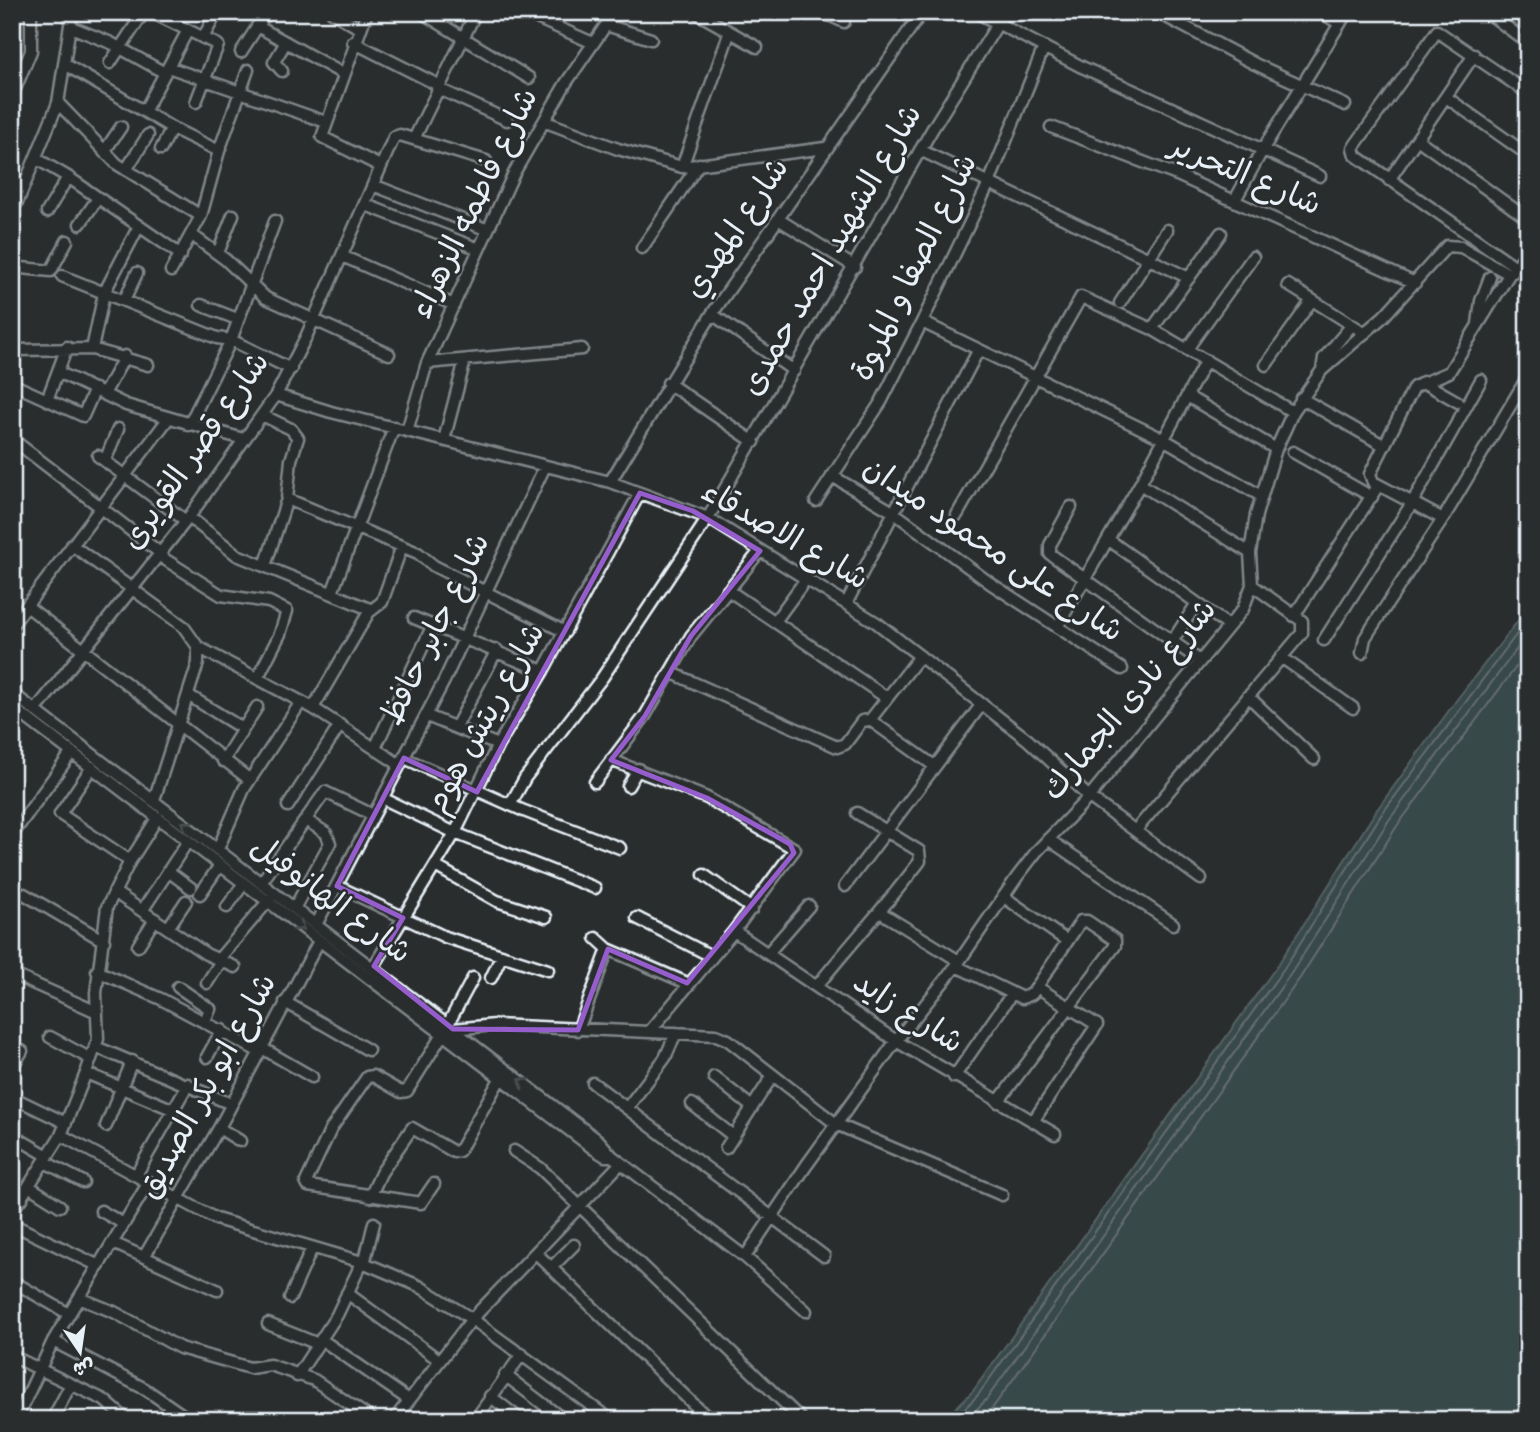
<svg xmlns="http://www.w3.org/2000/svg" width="1540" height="1432" viewBox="0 0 1540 1432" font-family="'Indie Flower','Playpen Sans Arabic',sans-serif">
<rect width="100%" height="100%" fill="#2a2d2e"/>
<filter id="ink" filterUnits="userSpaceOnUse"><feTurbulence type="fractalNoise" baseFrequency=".0143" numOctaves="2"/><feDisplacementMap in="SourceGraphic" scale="14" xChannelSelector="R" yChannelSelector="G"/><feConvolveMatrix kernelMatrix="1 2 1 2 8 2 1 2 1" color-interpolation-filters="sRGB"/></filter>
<g filter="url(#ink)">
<!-- water -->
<path fill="#4c6a6e" stroke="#8aa0a5" stroke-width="2" d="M1528,608V1420H943L973,1391L1279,963L1376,811L1458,698Z"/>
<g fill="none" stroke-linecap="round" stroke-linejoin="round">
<!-- shore -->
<path stroke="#aabbc1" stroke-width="2" d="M953,1420L978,1395L1285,967L1381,815L1528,619
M966,1420L986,1400L1292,972L1389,820L1528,634
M981,1420L994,1406L1300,978L1397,826L1528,651"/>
<!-- minor casing -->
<g stroke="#e8f1f8" stroke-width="15">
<path id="minor" d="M151,12L218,45L196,102
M332,12L359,28
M367,12L322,137L380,166
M421,12L529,78
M523,12L593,43
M695,12L757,47
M822,12L844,22
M976,12L1082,67L1320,176
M1157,12L1255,64L1345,105
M1321,12L1340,24
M1487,12L1528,43
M606,25L651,39
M257,26L343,74
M71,27L111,43L165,73
M203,38L217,12
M353,42L438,85
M241,52L267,12
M110,63L144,12
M66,65L172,128L219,151
M168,67L326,122
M282,71L274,62L286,42
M437,88L507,120
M12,96L31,51V12
M1446,97L1528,155
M58,103L117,164L201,216
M145,110L188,30
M546,122L618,149L682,167L825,148
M1051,127L1177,175L1415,283
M414,139L476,12
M1417,139L1528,219
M161,149L172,128
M920,150L1189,278
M104,152L121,127
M37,159L68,177L181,255
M682,167L729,34
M126,170L148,135
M1389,180L1474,55
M373,185L488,230
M1235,200L1263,149L1347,12
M366,205L479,249
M12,206L17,203L58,103L72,12
M47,212L68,177
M778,219L855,267
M80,224L98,198
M192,235L226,260L266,298L389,354
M642,248L699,164
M218,253L233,215
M342,256L454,305
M12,267L51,271L67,241
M1516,267L1355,155L1353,148L1437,31L1528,93
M171,271L201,216L219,151L248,70
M62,276L217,338L231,340L291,369
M1288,285L1365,333
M124,301L137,273
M1120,303L1167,230
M201,305L237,319
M712,314L794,371
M922,322L1165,440L1261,496
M1478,324L1481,301L1490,277
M1152,329L1221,233
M92,349L104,293L139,226
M1187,349L1253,257
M12,350L92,349L148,365
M427,363L582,349
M1266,365L1312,300
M1322,370L1324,358L1352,325
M58,372L126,405L243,439
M1423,382L1458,402
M668,383L754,442
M12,384L83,416L95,389
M104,394L125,356
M276,395L331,412L610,482L708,518L877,623L1028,740L1089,797L1201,879
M1187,396L1276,449
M1301,398L1383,445
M47,400L67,347
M262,415L291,429L298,438L291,460L287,499L265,566
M189,425L231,340L275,221
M407,431L427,363L514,173L566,83L615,12
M12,439L160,553
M444,440L465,360
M1293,452L1372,497
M98,456L186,521
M105,461L118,429
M832,476L893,512L990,583L1122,669
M610,482L712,314L922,12
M1140,484L1250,553
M287,499L418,553L434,566L565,632
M816,501L881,402L922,322L989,183L1044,47
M1071,507L1050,545V554L1200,661
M957,515L1081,297L1152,329L1293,412
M189,517L237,555L372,610
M1443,519L1373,482L1370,474L1414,387L1449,372L1510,273
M1109,540L1229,626
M72,545L183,626L198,647V663L154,800
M158,555L221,595L269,602L287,611L280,634L258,677
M728,590L887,698
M332,593L394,427
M847,602L978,351
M27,606L250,780
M1294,616L1378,486
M414,618L543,671
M776,620L806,579
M12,625L168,419
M1057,627L1140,484L1206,360
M1173,640L1197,603
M1324,640L1412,503L1481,380
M198,647L313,708L400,765
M1362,653L1365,638L1443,519L1528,376
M1281,657L1353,708
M670,672L837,747L845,744L862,721L870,720L933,765
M12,693L599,1141L612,1156L745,1257L806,1311
M188,695L243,729
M1248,696L1314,759
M12,707L594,1149L605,1156H612
M313,708L369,612L382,602L402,546
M35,711L189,517L276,395L306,337L394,137L400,135L486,161
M427,716L498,745
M870,720L920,656
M456,727L497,650
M375,748L433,625
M404,758L524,811L620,848
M611,760L707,798L795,849L734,931L650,1031
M223,761L257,707
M92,767L60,814L130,861
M595,782L645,716L691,636L760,551
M628,786L638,769
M382,798L455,833L595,888
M510,805L525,778L602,678L708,518L933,128L1005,12
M288,806L340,725
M1136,830L1302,633V621L1252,585
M12,835L72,752
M1048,839L1173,924
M218,849L244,789L301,702
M435,866L497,901L546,917
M168,871L191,888
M704,875L752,909
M261,883L325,792L373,815
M337,886L445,937L548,970
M845,886L982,704
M114,892L206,954L235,967
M24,894L104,941
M200,894L220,865
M1004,897L1067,941
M227,907L244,883
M295,907L330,843L326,833L306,820
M142,911L188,841
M880,912L959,961
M637,918L711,956
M317,923L444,681L545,466
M168,928L186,901
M734,931L896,1041L1055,1134
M596,938L608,949L687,983
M138,946L155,919
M768,953L809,906
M12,958V972
M218,960L270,899
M374,966L455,833L498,745L543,671L640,493
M956,966L1022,998L1032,994L1081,921H1087L1115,940V946L998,1102
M97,971L161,999L258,1051
M12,974L97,1012
M491,978L502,955
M207,983L221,961
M817,986C851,943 888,904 920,861L919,851L857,813
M178,987L210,1009L205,1021
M285,1002L368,1050
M448,1024L473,978
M453,1029L495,1025L716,1035L728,1040L836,1124L1002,1195
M578,1030L608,949
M50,1037L91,1059
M96,1047L231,1104
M260,1047L312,1077
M207,1057L222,1030
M12,1067L22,1051
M86,1073L174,1110
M714,1077L752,1107
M954,1077L1011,995
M593,1083L824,1256
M12,1097L66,1123
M692,1104L733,1136
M627,1108L665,1058L676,1033
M1036,1117L1097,1025L1037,987
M106,1126L132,1061
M219,1128L240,1141
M12,1135L48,1156
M61,1135L216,1219L362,1262L419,1286L472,1319L611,1420
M726,1148L773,1075
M514,1151L540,1168L802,1420
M45,1162L83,1182
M136,1175L188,1084
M434,1184L421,1203L308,1186L306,1182L331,1129L367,1077L373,1076L401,1092L407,1091L442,1035
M30,1187L60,1206
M12,1194L22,1199
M370,1197L381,1173L412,1128L454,1152L459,1151L500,1079
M101,1211L124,1224
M12,1212L61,1135L86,1073L98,1039L96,993L107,907L130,861L158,817
M12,1224L99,1266
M113,1243L217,1290
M537,1254L710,1420
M144,1257L219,1128L319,941
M745,1257L806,1166L896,1041L956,966L1017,877L1037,851L1089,797L1243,609L1252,585L1250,553L1256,515L1276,449L1293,412L1322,370L1384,316L1447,246L1461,247L1507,273L1513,272L1528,250
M364,1264L374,1223
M551,1268L574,1245
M12,1281L69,1314
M347,1293L439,1360
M79,1298L114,1312L180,1348L250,1368L270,1365L314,1380L373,1420
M290,1298L312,1248
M268,1324L318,1344
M322,1340L409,1400
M53,1341L145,1389L190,1420
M12,1356L104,1400L127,1420
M505,1375L564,1420
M297,1376L337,1315L362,1262
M490,1396L521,1420
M16,1420L53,1341L149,1182
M52,1420L71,1384
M394,1420L472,1319L621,1163
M475,1420L522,1354"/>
</g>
<!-- minor -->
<use href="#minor" stroke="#2a2d2e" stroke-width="10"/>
</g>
<!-- one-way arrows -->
<defs><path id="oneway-chevron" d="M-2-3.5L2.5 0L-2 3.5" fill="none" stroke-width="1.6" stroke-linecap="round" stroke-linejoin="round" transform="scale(1.75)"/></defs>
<g stroke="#6c7275">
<use href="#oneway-chevron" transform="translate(186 825) rotate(-143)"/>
<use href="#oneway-chevron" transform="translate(300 927) rotate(38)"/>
<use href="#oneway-chevron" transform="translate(523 1082) rotate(-142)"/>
</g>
</g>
<!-- marked area -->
<path d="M0 0H1540V1432H0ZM640,493L693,511L760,551L691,636L645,716L611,760L707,798L790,844L794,853L687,983L608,949L578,1030L453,1029L374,966L403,918L337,886L404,758L477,792Z" fill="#2a2d2e" fill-opacity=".55" fill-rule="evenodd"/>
<path fill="none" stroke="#965dcd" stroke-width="5" stroke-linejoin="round" d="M640,493L693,511L760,551L691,636L645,716L611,760L707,798L790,844L794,853L687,983L608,949L578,1030L453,1029L374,966L403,918L337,886L404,758L477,792Z"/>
<g text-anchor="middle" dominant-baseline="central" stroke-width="5" stroke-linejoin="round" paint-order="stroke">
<!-- street labels -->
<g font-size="32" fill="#e8f1f8" stroke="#2a2d2e">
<text transform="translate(1245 177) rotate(23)">شارع التحرير</text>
<text transform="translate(476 204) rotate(-64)">شارع فاطمه الزهراء</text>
<text transform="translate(738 229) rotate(-56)">شارع المهدي</text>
<text transform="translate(833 251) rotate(-60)">شارع الشهيد احمد حمدى</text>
<text transform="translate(916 268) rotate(-64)">شارع الصفا و المروة</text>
<text transform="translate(197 452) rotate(-55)">شارع قصر القويرى</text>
<text transform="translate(784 537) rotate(30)">شارع الاصدقاء</text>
<text transform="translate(992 551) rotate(34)">شارع على محمود ميدان</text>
<text transform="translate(437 630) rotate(-64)">شارع جابر حافظ</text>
<text transform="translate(1131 701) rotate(-50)">شارع نادى الجمارك</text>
<text transform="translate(487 719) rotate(-61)">شارع ريتش هوم</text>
<text transform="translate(330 901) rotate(37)">شارع الهانوفيل</text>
<text transform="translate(907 1014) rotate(33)">شارع زايد</text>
<text transform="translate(209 1087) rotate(-61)">شارع ابو بكر الصديق</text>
</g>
</g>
<!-- margin -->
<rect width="1540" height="1432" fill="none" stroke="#2a2d2e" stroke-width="42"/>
<rect x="21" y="21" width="1498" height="1390" fill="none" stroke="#e8f1f8" stroke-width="2.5" filter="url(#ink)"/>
<!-- north arrow -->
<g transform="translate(80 1352) rotate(167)" stroke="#2a2d2e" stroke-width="5" paint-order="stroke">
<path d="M0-5L12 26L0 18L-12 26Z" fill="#e8f1f8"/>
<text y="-10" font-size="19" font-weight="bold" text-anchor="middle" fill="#e8f1f8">ش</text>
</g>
</svg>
